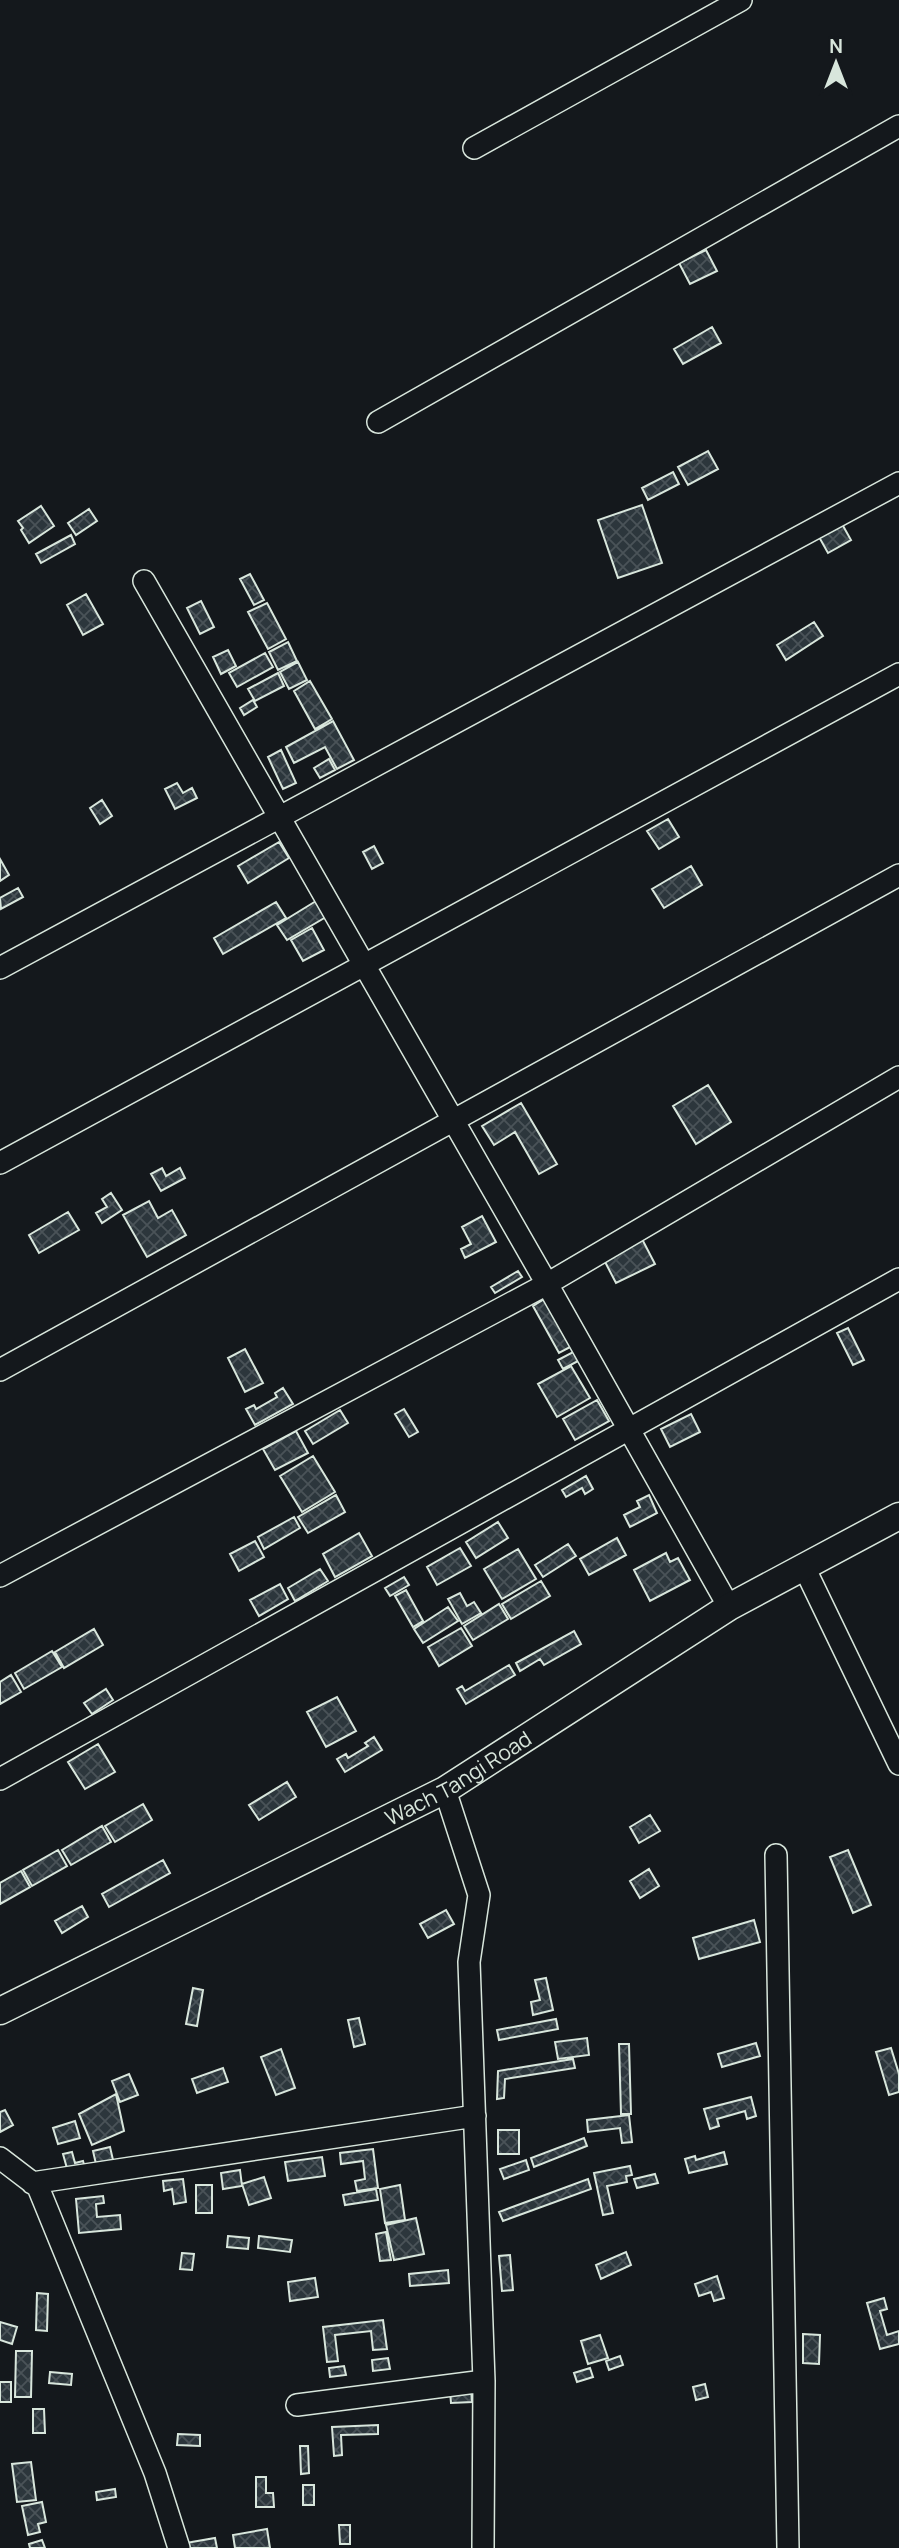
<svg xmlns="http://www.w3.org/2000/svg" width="899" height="2548" viewBox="0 0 899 2548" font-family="Manrope,sans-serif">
<defs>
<pattern id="building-cross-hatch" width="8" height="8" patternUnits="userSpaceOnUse" patternTransform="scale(1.75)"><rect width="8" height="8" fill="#2c363c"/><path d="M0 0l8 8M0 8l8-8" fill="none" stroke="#4a5358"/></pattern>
</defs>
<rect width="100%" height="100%" fill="#14181c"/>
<!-- building -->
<path fill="url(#building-cross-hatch)" stroke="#d8e6dc" stroke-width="2" d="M706,250L717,271L690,284L679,263Z
M712,327L721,343L683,364L674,349Z
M708,451L718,469L688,485L678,467Z
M673,472L679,484L648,500L642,488Z
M642,505L662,563L618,578L598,520Z
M41,506L54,526L29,543L21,530L23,528L18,521Z
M89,509L97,521L76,535L68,523Z
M842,524L851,540L828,553L819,537Z
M71,535L75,544L41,563L36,554Z
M250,574L264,600L254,605L240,579Z
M86,594L103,624L83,635L67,605Z
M201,601L214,627L200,634L187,608Z
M267,603L286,639L268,649L248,612Z
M814,622L823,636L786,660L777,645Z
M288,642L297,661L278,670L269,652Z
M228,650L236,666L221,674L213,657Z
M265,653L273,667L237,687L229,673Z
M298,662L307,680L289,689L280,672Z
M278,673L284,686L255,701L248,689Z
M310,681L332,719L315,729L294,691Z
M253,700L257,707L244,715L240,708Z
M333,721L354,760L337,769L325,747L294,763L286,747Z
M281,750L296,783L283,789L268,757Z
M329,759L335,770L320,778L314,768Z
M177,783L183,793L192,788L197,798L175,809L165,789Z
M102,800L112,816L100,824L90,808Z
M668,819L679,837L659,849L647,831Z
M279,842L289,858L248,883L238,866Z
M374,846L383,863L372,869L363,852Z
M0,859L9,875L0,881Z
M691,866L702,885L664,908L652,889Z
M18,888L23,897L1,909L0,898Z
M316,901L326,917L287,940L277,925Z
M276,902L286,918L223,954L214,938Z
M312,928L324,950L303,961L291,940Z
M708,1085L731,1122L696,1144L673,1106Z
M521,1103L557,1164L539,1174L515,1132L494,1145L482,1126Z
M162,1168L166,1176L180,1168L185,1178L161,1191L151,1174Z
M111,1193L122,1210L102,1223L96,1213L107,1207L102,1199Z
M149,1201L158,1218L172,1210L186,1235L147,1257L123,1215Z
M68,1212L79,1230L39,1253L29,1235Z
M482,1216L496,1242L465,1258L461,1249L471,1244L462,1227Z
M642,1239L655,1264L616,1283L603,1258Z
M518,1271L522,1277L495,1293L491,1287Z
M546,1298L572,1346L559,1353L533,1306Z
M848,1328L864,1360L853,1365L837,1333Z
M245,1349L263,1383L245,1392L228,1358Z
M575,1351L580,1360L563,1369L558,1360Z
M571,1366L590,1398L557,1417L538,1384Z
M283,1388L293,1404L255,1425L246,1409L254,1405L256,1409L277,1397L275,1393Z
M597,1400L609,1421L575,1440L563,1419Z
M404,1409L418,1432L409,1437L395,1414Z
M340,1410L348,1423L313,1444L305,1431Z
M691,1414L700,1432L670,1447L661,1429Z
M296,1431L308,1453L275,1470L263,1449Z
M313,1456L335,1492L302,1512L280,1476Z
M586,1476L593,1489L585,1494L582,1488L566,1497L562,1490Z
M336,1495L345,1512L308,1533L298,1517Z
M649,1495L657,1513L630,1527L624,1515L640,1507L637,1501Z
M294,1517L300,1528L264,1549L258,1537Z
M498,1522L508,1538L476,1558L466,1542Z
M359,1533L372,1556L335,1577L323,1554Z
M617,1538L626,1555L589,1575L580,1559Z
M255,1541L264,1557L239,1571L230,1554Z
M568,1544L576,1556L543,1577L535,1565Z
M460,1548L471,1566L437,1585L427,1567Z
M518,1549L536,1579L502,1599L484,1569Z
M666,1553L670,1562L678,1558L690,1580L650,1601L634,1570Z
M320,1569L328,1581L295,1601L288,1588Z
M404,1577L409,1585L390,1596L385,1588Z
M541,1581L550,1596L511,1619L502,1604Z
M280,1584L288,1599L259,1616L250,1600Z
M406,1590L423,1621L413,1627L395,1596Z
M460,1593L467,1606L474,1602L481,1613L462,1624L448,1599Z
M499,1604L508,1619L473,1640L464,1626Z
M448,1607L458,1621L423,1643L414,1629Z
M461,1628L472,1646L439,1666L428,1647Z
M94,1629L103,1645L64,1668L55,1652Z
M574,1631L581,1644L544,1665L540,1659L520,1671L516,1663Z
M52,1651L62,1667L24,1689L15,1673Z
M509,1665L515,1675L466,1704L457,1689L462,1686L465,1691Z
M11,1675L21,1692L0,1704V1682Z
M106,1689L113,1700L92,1714L84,1703Z
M337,1697L356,1731L326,1747L307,1712Z
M374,1737L382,1750L345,1772L337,1759L346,1754L348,1758L368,1746L365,1743Z
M98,1744L115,1772L85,1789L68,1762Z
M287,1782L296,1797L259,1820L249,1805Z
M143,1804L152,1820L115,1842L105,1826Z
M650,1815L660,1831L639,1843L630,1827Z
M102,1826L111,1842L71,1865L62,1850Z
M58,1850L67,1866L32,1886L23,1870Z
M848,1850L871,1905L853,1913L830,1857Z
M163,1860L170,1873L109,1907L102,1894Z
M649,1869L659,1886L640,1898L630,1881Z
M21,1871L30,1887L0,1904V1883Z
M82,1906L88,1917L62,1933L55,1921Z
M446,1910L454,1924L428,1938L420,1924Z
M754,1920L760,1942L699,1959L693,1938Z
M546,1978L553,2010L533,2015L531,2002L540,2000L535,1980Z
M193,1988L203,1990L197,2026L186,2024Z
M359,2018L365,2044L354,2047L348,2020Z
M556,2019L558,2029L499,2040L497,2030Z
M587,2038L589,2055L558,2059L555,2042Z
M756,2043L760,2056L722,2067L718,2054Z
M619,2044H629L631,2114H621Z
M891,2048L899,2074V2092L889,2095L876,2052Z
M281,2049L295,2088L276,2095L261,2057Z
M573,2059L575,2068L505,2079L504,2098L497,2099L498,2071Z
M223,2068L228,2082L197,2093L192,2079Z
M129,2074L138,2095L120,2102L112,2081Z
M116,2094L124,2131L92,2145L79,2114Z
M751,2097L756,2116L747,2119L745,2111L717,2119L719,2126L710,2129L704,2109Z
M5,2110L13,2125L0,2132V2112Z
M629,2115L632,2142L622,2143L620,2128L588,2132L587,2120Z
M75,2121L80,2138L58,2144L53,2128Z
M498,2130H519V2154H498Z
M584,2138L587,2146L534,2167L531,2158Z
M110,2147L113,2160L96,2164L93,2151Z
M373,2149L378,2188L357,2191L355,2181L365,2179L363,2161L341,2164L340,2153Z
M72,2152L75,2163L83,2161L85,2168L68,2172L63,2154Z
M724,2152L727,2164L689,2173L685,2159L695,2156L696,2160Z
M322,2157L325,2176L288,2181L285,2162Z
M526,2160L529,2170L504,2179L500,2169Z
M630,2166L632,2175L626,2176L627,2182L607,2186L613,2213L603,2215L594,2173Z
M240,2170L242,2186L223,2189L221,2173Z
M655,2174L658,2183L637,2188L634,2179Z
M264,2177L271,2198L249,2205L242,2184Z
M183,2179L186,2202L174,2204L172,2189L164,2191L163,2181Z
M588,2179L591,2189L503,2221L499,2212Z
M196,2185H212V2213H196Z
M400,2185L405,2220L385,2223L380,2189Z
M376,2189L378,2200L345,2205L343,2195Z
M103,2196L104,2203L96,2204L97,2217L120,2215L121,2229L79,2233L76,2199Z
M416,2218L424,2254L394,2260L386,2225Z
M386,2232L391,2260L380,2261L376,2234Z
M228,2236L249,2238L248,2249L227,2247Z
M259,2236L292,2240L290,2252L258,2248Z
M626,2252L631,2265L601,2279L596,2265Z
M182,2253L194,2254L192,2270L180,2269Z
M510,2255L513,2290L502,2291L499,2256Z
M448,2270L449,2283L410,2286L409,2274Z
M717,2276L724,2298L714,2301L711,2292L699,2296L695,2284Z
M315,2278L318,2297L290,2301L288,2282Z
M37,2293L48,2294L47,2331L36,2330Z
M884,2298L887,2309L880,2311L887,2335L899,2331V2344L880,2349L867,2303Z
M383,2320L387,2349L373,2350L371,2331L335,2335L338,2361L327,2362L323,2327Z
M0,2322L17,2327L12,2344L0,2340Z
M803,2334L820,2335L819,2364L803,2363Z
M600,2335L608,2358L588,2364L581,2341Z
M16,2351H32L31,2397H15Z
M620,2356L623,2365L609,2370L606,2361Z
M388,2358L390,2369L373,2371L372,2360Z
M344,2366L346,2375L330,2377L329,2368Z
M590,2368L593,2377L577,2382L574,2373Z
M50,2372L72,2374L71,2385L49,2383Z
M0,2382H11V2402H0Z
M705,2384L708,2397L696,2400L693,2387Z
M471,2389L472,2402L451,2403L450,2391Z
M33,2409H44L45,2433H33Z
M378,2425V2434L341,2435L342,2455L334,2456L332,2427Z
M178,2434L200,2435V2446L177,2445Z
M300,2446H308L309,2473L301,2474Z
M31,2462L36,2500L17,2502L12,2464Z
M256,2477H266V2493H273L274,2507H256Z
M303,2485H314V2505H303Z
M115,2489L116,2497L97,2500L96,2492Z
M42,2502L46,2522L38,2524L40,2532L28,2535L22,2506Z
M339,2525H350V2544H340Z
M267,2529L270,2548H235L233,2535Z
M215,2538L217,2548H187L186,2543Z
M42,2540L45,2548H30L29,2544Z"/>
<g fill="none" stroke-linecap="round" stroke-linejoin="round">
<!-- minor casing -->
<g stroke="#d8e6dc" stroke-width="24">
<path id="minor" d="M474,148L741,0
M378,422L899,126
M144,581L547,1284L729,1607
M0,968L899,483
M0,1163L899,674
M0,1370L899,875
M804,1567L899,1764
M0,1576L547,1284L899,1077
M0,1779L899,1279
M445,1790L479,1895L469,1962L484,2381L483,2548
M776,1855L788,2548
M0,2158L38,2187L155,2473L179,2548
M32,2183L475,2116
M297,2405L484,2381"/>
</g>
<!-- major casing -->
<g stroke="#d8e6dc" stroke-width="29">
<g id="major">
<path id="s1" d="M0,2011L445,1790L729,1607L899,1516"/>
</g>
</g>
<!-- minor -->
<use href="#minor" stroke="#14181c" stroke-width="21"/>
<!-- major -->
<use href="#major" stroke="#14181c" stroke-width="26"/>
</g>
<g text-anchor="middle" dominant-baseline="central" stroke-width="5" stroke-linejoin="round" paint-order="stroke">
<!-- street labels -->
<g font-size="21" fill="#d8e6dc" stroke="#14181c">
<text stroke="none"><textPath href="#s1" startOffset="514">Wach Tangi Road</textPath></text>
</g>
</g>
<!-- north arrow -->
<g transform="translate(836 63)" stroke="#14181c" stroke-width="5" paint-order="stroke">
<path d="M0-5L12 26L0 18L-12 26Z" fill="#d8e6dc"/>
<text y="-10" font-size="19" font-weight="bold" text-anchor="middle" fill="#d8e6dc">N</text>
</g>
</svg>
